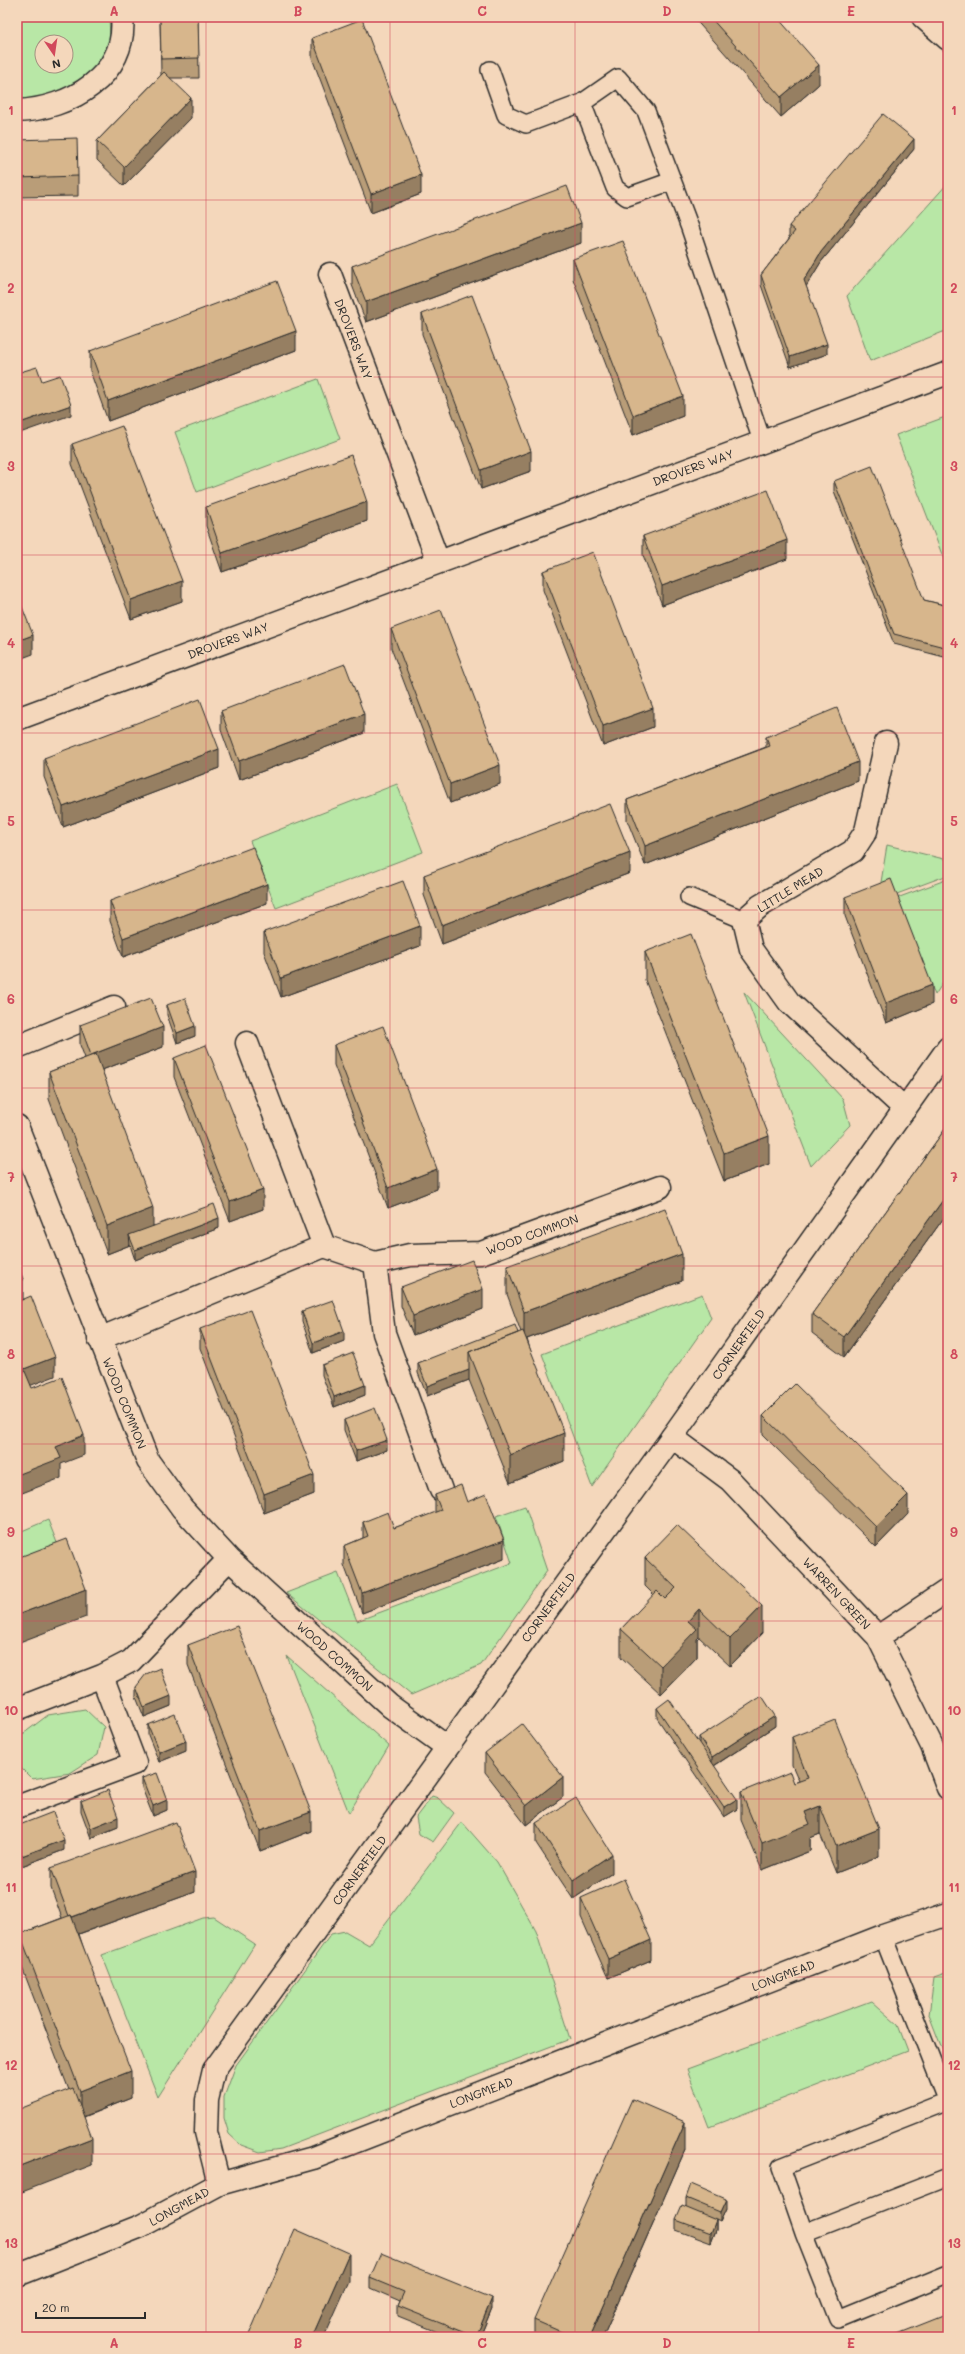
<svg xmlns="http://www.w3.org/2000/svg" width="965" height="2354" viewBox="0 0 965 2354" font-family="Mali,sans-serif">
<rect width="100%" height="100%" fill="#f4d7bb"/>
<filter id="ink" filterUnits="userSpaceOnUse"><feTurbulence type="fractalNoise" baseFrequency=".025" numOctaves="2"/><feDisplacementMap in="SourceGraphic" scale="8" xChannelSelector="R" yChannelSelector="G"/><feConvolveMatrix kernelMatrix="1 2 1 2 8 2 1 2 1" color-interpolation-filters="sRGB"/></filter>
<g filter="url(#ink)">
<!-- green -->
<path fill="#b8e7a6" stroke="#728968" fill-rule="evenodd" d="M17,17H109L110,38L98,65L81,86L55,99L17,102ZM42,42H66V66H42Z
M948,183V330L870,361L847,296Z
M318,379L340,439L197,492L175,432Z
M948,416V570L896,435Z
M397,784L423,852L276,908L250,841Z
M887,845L948,860V875L878,901Z
M948,879V975L935,995L897,898Z
M744,992L843,1099L850,1125L811,1166Z
M702,1294L711,1318L592,1487L542,1354Z
M525,1506L547,1571L481,1665L411,1695L286,1593L338,1573L357,1621L512,1563L496,1516Z
M48,1520L65,1563L17,1581V1533Z
M287,1656L389,1746L349,1813Z
M85,1709L104,1727L98,1755L70,1773L32,1779L17,1764L19,1737L48,1715Z
M432,1796L438,1798L454,1813L433,1842L419,1834L416,1817Z
M462,1822L497,1862L536,1931L570,2039L281,2149L260,2152L241,2145L229,2134L224,2118V2097L236,2065L331,1934L345,1931L369,1945Z
M214,1917L255,1944L158,2097L102,1955L203,1918Z
M948,1972V2064L929,2015L934,1977Z
M871,2001L898,2025L908,2051L709,2127L687,2069Z"/>
<g fill="none" stroke-linecap="round" stroke-linejoin="round">
<!-- lane casing -->
<g stroke="#2b2b2b" stroke-width="20">
<path id="lane" d="M490,70L506,115L526,124L582,103L618,78L646,111L690,228L762,441
M582,103L615,188L627,197L672,181
M689,897L744,920
M883,1936L948,2102
M948,2101L781,2167L804,2233L838,2319L948,2274
M804,2233L948,2177"/>
</g>
<!-- street casing -->
<g stroke="#2b2b2b" stroke-width="25">
<path id="street" d="M923,17L948,39
M17,111C69,109 128,76 122,17
M330,274L438,561
M17,719L948,373
M886,743L866,831L853,851L760,906L744,920L751,949L789,1002L905,1109
M247,1043L324,1246
M17,1047L114,1007
M17,1126L148,1461L182,1508L229,1559L390,1706L447,1747
M375,1263L384,1333L441,1490
M99,1339L324,1246L375,1263L410,1255L481,1253L660,1187
M672,1437L730,1480L878,1637L932,1746L948,1788
M878,1637L948,1590
M102,1676L131,1661L229,1559
M17,1709L102,1676L135,1763L17,1807"/>
</g>
<!-- secondary casing -->
<g stroke="#2b2b2b" stroke-width="25">
<path id="secondary" d="M219,2184L206,2132L207,2100L214,2070L672,1437L948,1048
M17,2275L141,2226L219,2184L313,2158L883,1936L948,1914"/>
</g>
<!-- lane -->
<use href="#lane" stroke="#f4d7bb" stroke-width="17"/>
<!-- street -->
<use href="#street" stroke="#f4d7bb" stroke-width="22"/>
<!-- secondary -->
<use href="#secondary" stroke="#f4d7bb" stroke-width="22"/>
</g>
<!-- wall -->
<path fill="#b99d78" stroke="#2b2b2b" d="M160,17H198L199,78H170L191,118L124,186L97,160V141L161,75Z
M693,17H777L819,84L781,117Z
M312,38L421,194L371,213L312,58Z
M17,140L78,176V196L17,197Z
M914,149L821,262L806,286L827,354L790,367L761,285V275L790,237H789V226Z
M581,243L366,322L352,285V266Z
M573,259L683,416L633,435L573,279Z
M422,314L531,471L481,489L422,334Z
M296,350L108,421L90,371V351Z
M72,444L182,601L131,619L72,464Z
M834,481L924,600L948,606V658L894,644L834,491Z
M206,507L367,521L222,572L206,526Z
M643,536L787,559L662,605L643,555Z
M543,571L653,727L603,746L543,590Z
M391,629L500,784L450,803L391,648Z
M221,711L364,733L239,780L221,730Z
M766,737L858,781L645,865L627,820V800L766,747Z
M44,758L219,768L63,827L44,777Z
M630,873L442,944L424,895V875Z
M845,897L932,1004L886,1023L845,916Z
M110,901L267,903L123,957L110,921Z
M264,932L420,946L281,997L264,952Z
M645,952L769,1164L724,1181L645,980Z
M167,1005L195,1036L177,1043L167,1015Z
M80,1025L163,1047L102,1070L153,1226L219,1228L135,1260L130,1245L107,1254L49,1099V1072L85,1058L80,1045Z
M334,1045L437,1189L388,1208L334,1065Z
M174,1058L263,1209L230,1221L174,1077Z
M948,1125V1212L844,1357L812,1333V1314Z
M507,1266L682,1281L527,1339L564,1461L510,1483L469,1380L427,1396L418,1373V1363L521,1332L507,1294Z
M401,1287L483,1309L413,1335L401,1306Z
M302,1311L344,1341L313,1353L302,1321Z
M200,1329L314,1494L264,1513L200,1348Z
M322,1365L365,1395L334,1407L322,1375Z
M763,1416L908,1514L876,1547L763,1435Z
M344,1420L387,1450L356,1461L344,1430Z
M435,1495L467,1502L504,1559L362,1613L344,1565V1546L363,1538V1522L394,1528L435,1513Z
M645,1558L762,1633L730,1666L699,1637L697,1639V1657L661,1694L621,1657V1629L654,1595L645,1586Z
M188,1645L311,1831L260,1851L188,1665Z
M136,1687L171,1706L144,1717L136,1697Z
M657,1708L699,1743V1737L775,1726L714,1766L737,1809L724,1817L657,1718Z
M148,1725L186,1751L159,1762L148,1735Z
M792,1737L879,1856L836,1873L820,1834L810,1838V1851L762,1870L741,1820V1792L794,1783L799,1781L792,1765Z
M485,1753L563,1797L526,1825L485,1772Z
M142,1778L167,1810L153,1816L142,1788Z
M81,1801L118,1827L91,1838L81,1811Z
M536,1823L612,1873L573,1899L536,1843Z
M17,1826L64,1850L19,1867L17,1863Z
M51,1868L195,1892L79,1934L131,2098L84,2117L92,2165L69,2090L20,1962V1934L62,1918L51,1888Z
M581,1898L651,1960L608,1978L581,1917Z
M685,2150L603,2337H534V2320Z
M686,2198L726,2209L720,2222L716,2220V2230L711,2243L676,2230V2220L686,2208Z
M370,2278L492,2308L480,2337H450L398,2316V2306L400,2301L370,2288Z"/>
<!-- shaded-wall -->
<path fill="#967f62" stroke="#2b2b2b" d="M819,65V84L781,117V97Z
M191,98V118L124,186V167Z
M914,139V149L821,262L804,290V280L821,252Z
M421,175V194L371,213V194Z
M581,223V243L366,322V302Z
M296,331V350L108,421V401Z
M827,344V354L790,367V357Z
M683,396V416L633,435V415Z
M71,405V415L17,434V424Z
M531,451V471L481,489V470Z
M367,502V521L222,572V553Z
M787,540V559L662,605V586Z
M182,581V601L131,619V600Z
M33,635V654L17,660V641Z
M653,708V727L603,746V726Z
M364,714V733L239,780V761Z
M219,749V768L63,827V807Z
M858,762V781L645,865V846Z
M500,765V784L450,803V784Z
M630,853V873L442,944V925Z
M267,884V903L123,957V938Z
M420,926V946L281,997V978Z
M932,985V1004L886,1023V1003Z
M195,1026V1036L177,1043V1033Z
M163,1027V1047L91,1074V1055Z
M769,1136V1164L724,1181V1153Z
M437,1169V1189L388,1208V1188Z
M263,1190V1209L230,1221V1202Z
M948,1193V1212L844,1357V1337Z
M153,1208V1236L129,1235L130,1245L107,1254V1226Z
M219,1218V1228L135,1260V1250Z
M682,1254V1281L524,1340V1312Z
M23,1279V1299L17,1301V1282Z
M483,1289V1309L413,1335V1316Z
M344,1331V1341L313,1353V1343Z
M55,1357V1376L24,1388V1369Z
M469,1370V1380L427,1396V1386Z
M365,1385V1395L334,1407V1397Z
M564,1433V1461L510,1483V1455Z
M84,1435V1455L61,1464V1478L17,1495V1475L56,1447Z
M387,1440V1450L356,1461V1451Z
M314,1475V1494L264,1513V1494Z
M908,1495V1514L876,1547V1527Z
M504,1540V1559L362,1613V1593Z
M86,1589V1617L17,1643V1615Z
M762,1606V1633L730,1666V1639Z
M699,1609V1637L697,1639V1657L661,1694V1666L688,1621Z
M171,1696V1706L144,1717V1707Z
M775,1716V1726L712,1767V1757Z
M186,1741V1751L159,1762V1752Z
M563,1777V1797L526,1825V1806Z
M737,1799V1809L724,1817V1807Z
M167,1800V1810L153,1816V1806Z
M820,1806V1834L810,1838V1851L762,1870V1843L805,1812Z
M311,1812V1831L260,1851V1831Z
M118,1817V1827L91,1838V1828Z
M879,1829V1856L836,1873V1846Z
M64,1840V1850L19,1867V1857Z
M612,1854V1873L573,1899V1880Z
M195,1872V1892L70,1937V1918Z
M651,1940V1960L608,1978V1959Z
M131,2071V2098L80,2118V2091Z
M685,2122V2150L603,2337H590Z
M92,2138V2165L17,2194V2167Z
M726,2199V2209L720,2222V2212Z
M716,2220V2230L711,2243V2233Z
M349,2253V2281L324,2337H312Z
M492,2298V2308L480,2337H476Z"/>
<!-- building -->
<path fill="#d7b68c" stroke="#2b2b2b" d="M160,17H198L199,58L161,59Z
M710,17H777L819,65L781,97Z
M362,19L421,175L371,194L312,38Z
M164,72L191,98L124,167L97,141Z
M883,114L914,139L821,252L804,280L827,344L790,357L761,275L795,231L789,226Z
M77,138L78,176L17,178V140Z
M567,186L581,223L366,302L352,266Z
M623,241L683,396L633,415L573,259Z
M277,281L296,331L108,401L90,351Z
M472,295L531,451L481,470L422,314Z
M37,367L42,381L60,375L71,405L17,424V373Z
M122,426L182,581L131,600L72,444Z
M351,455L367,502L222,553L206,507Z
M872,466L924,600L948,606V648L894,634L834,481Z
M768,490L787,540L662,586L643,536Z
M593,552L653,708L603,726L543,571Z
M17,594L33,635L17,641Z
M441,610L500,765L450,784L391,629Z
M345,664L364,714L239,761L221,711Z
M200,699L219,749L63,807L44,758Z
M837,708L858,762L645,846L627,800L770,746L766,737Z
M610,804L630,853L442,925L424,875Z
M253,847L267,884L123,938L110,901Z
M891,879L932,985L886,1003L845,897Z
M403,881L420,926L281,978L264,932Z
M691,934L769,1136L724,1153L645,952Z
M151,998L163,1027L91,1055L80,1025Z
M185,998L195,1026L177,1033L167,1005Z
M383,1026L437,1169L388,1188L334,1045Z
M206,1045L263,1190L230,1202L174,1058Z
M96,1054L153,1208L107,1226L49,1072Z
M948,1125V1193L844,1337L812,1314Z
M214,1204L219,1218L135,1250L129,1235Z
M665,1208L682,1254L524,1312L507,1266Z
M472,1260L483,1289L413,1316L401,1287Z
M17,1262L23,1279L17,1282Z
M31,1296L55,1357L24,1369L32,1388L62,1377L84,1435L56,1447L61,1458L17,1475V1302Z
M333,1300L344,1331L313,1343L302,1311Z
M250,1310L314,1475L264,1494L200,1329Z
M515,1325L518,1333L469,1352V1370L427,1386L418,1363Z
M523,1331L564,1433L510,1455L469,1352Z
M353,1353L365,1385L334,1397L322,1365Z
M795,1384L908,1495L876,1527L763,1416Z
M375,1408L387,1440L356,1451L344,1420Z
M461,1485L467,1502L486,1494L504,1540L362,1593L344,1546L368,1536L363,1522L388,1512L394,1528L441,1510L435,1495Z
M677,1525L762,1606L730,1639L699,1609L688,1621L697,1629L661,1666L621,1629L657,1591L665,1599L676,1588L645,1558Z
M67,1539L86,1589L17,1615V1558Z
M237,1626L311,1812L260,1831L188,1645Z
M160,1668L171,1696L144,1707L136,1687L146,1674Z
M762,1696L775,1716L712,1757L699,1737Z
M669,1699L737,1799L724,1807L657,1708Z
M175,1714L186,1741L159,1752L148,1725Z
M835,1720L879,1829L836,1846L820,1806L805,1812L810,1824L762,1843L741,1792L790,1772L794,1783L808,1778L792,1737Z
M522,1724L563,1777L526,1806L485,1753Z
M157,1773L167,1800L153,1806L142,1778Z
M108,1790L118,1817L91,1828L81,1801Z
M576,1798L612,1854L573,1880L536,1823Z
M53,1812L64,1840L19,1857L17,1853V1826Z
M176,1822L195,1872L72,1917L71,1915L69,1916L51,1868Z
M624,1879L651,1940L608,1959L581,1898Z
M71,1915L131,2071L80,2091L20,1934Z
M73,2088L92,2138L17,2167V2110Z
M632,2099L685,2122L590,2337H573L534,2320Z
M691,2184L726,2199L720,2212L686,2198Z
M682,2206L716,2220L711,2233L676,2220Z
M295,2229L349,2253L312,2337H248Z
M381,2253L492,2298L476,2337H475L398,2306L404,2292L370,2278Z
M948,2314V2337H890Z"/>
</g>
<!-- grid -->
<path fill="none" stroke="#d1495b" stroke-width="1" stroke-opacity="0.55" d="M206,17V2337M390,17V2337M575,17V2337M759,17V2337M17,200H948M17,377H948M17,555H948M17,733H948M17,910H948M17,1088H948M17,1266H948M17,1444H948M17,1621H948M17,1799H948M17,1977H948M17,2154H948"/>
<g text-anchor="middle" dominant-baseline="central" stroke-width="3.5" stroke-linejoin="round" paint-order="stroke">
<!-- street labels -->
<g font-size="12" fill="#2b2b2b" stroke="#f4d7bb">
<text transform="translate(354 339) rotate(69)">DROVERS WAY</text>
<text transform="translate(693 467) rotate(-20)">DROVERS WAY</text>
<text transform="translate(228 640) rotate(-20)">DROVERS WAY</text>
<text transform="translate(790 889) rotate(-32)">LITTLE MEAD</text>
<text transform="translate(532 1234) rotate(-20)">WOOD COMMON</text>
<text transform="translate(738 1344) rotate(-55)">CORNERFIELD</text>
<text transform="translate(125 1403) rotate(68)">WOOD COMMON</text>
<text transform="translate(837 1593) rotate(47)">WARREN GREEN</text>
<text transform="translate(548 1607) rotate(-54)">CORNERFIELD</text>
<text transform="translate(335 1656) rotate(42)">WOOD COMMON</text>
<text transform="translate(359 1870) rotate(-54)">CORNERFIELD</text>
<text transform="translate(783 1975) rotate(-21)">LONGMEAD</text>
<text transform="translate(481 2092) rotate(-21)">LONGMEAD</text>
<text transform="translate(179 2206) rotate(-29)">LONGMEAD</text>
</g>
</g>
<!-- margin -->
<rect width="965" height="2354" fill="none" stroke="#f4d7bb" stroke-width="44"/>
<!-- north arrow -->
<g transform="translate(54 54) rotate(167)"><circle r="19" fill="#f4d7bb" stroke="#a49281"/>
<path d="M0-3L7 15L0 10L-7 15Z" fill="#d1495b"/>
<text y="-6" font-size="11" font-weight="bold" text-anchor="middle" fill="#2b2b2b">N</text>
</g>
<!-- scale -->
<path d="M36 2312v6h109v-6" fill="none" stroke="#2b2b2b" stroke-width="2"/>
<text x="42" y="2312" font-size="12" fill="#2b2b2b" stroke="#f4d7bb" stroke-width="3" paint-order="stroke">20 m</text>
<rect x="22" y="22" width="921" height="2310" fill="none" stroke="#d1495b" stroke-width="1.5"/>
<g font-size="13" text-anchor="middle" font-weight="bold" fill="#d1495b">
<text x="114" y="16">A</text>
<text x="298" y="16">B</text>
<text x="482" y="16">C</text>
<text x="667" y="16">D</text>
<text x="851" y="16">E</text>
<text x="11" y="115">1</text>
<text x="954" y="115">1</text>
<text x="11" y="293">2</text>
<text x="954" y="293">2</text>
<text x="11" y="471">3</text>
<text x="954" y="471">3</text>
<text x="11" y="648">4</text>
<text x="954" y="648">4</text>
<text x="11" y="826">5</text>
<text x="954" y="826">5</text>
<text x="11" y="1004">6</text>
<text x="954" y="1004">6</text>
<text x="11" y="1182">7</text>
<text x="954" y="1182">7</text>
<text x="11" y="1359">8</text>
<text x="954" y="1359">8</text>
<text x="11" y="1537">9</text>
<text x="954" y="1537">9</text>
<text x="11" y="1715">10</text>
<text x="954" y="1715">10</text>
<text x="11" y="1892">11</text>
<text x="954" y="1892">11</text>
<text x="11" y="2070">12</text>
<text x="954" y="2070">12</text>
<text x="11" y="2248">13</text>
<text x="954" y="2248">13</text>
<text x="114" y="2348">A</text>
<text x="298" y="2348">B</text>
<text x="482" y="2348">C</text>
<text x="667" y="2348">D</text>
<text x="851" y="2348">E</text>
</g>
</svg>
